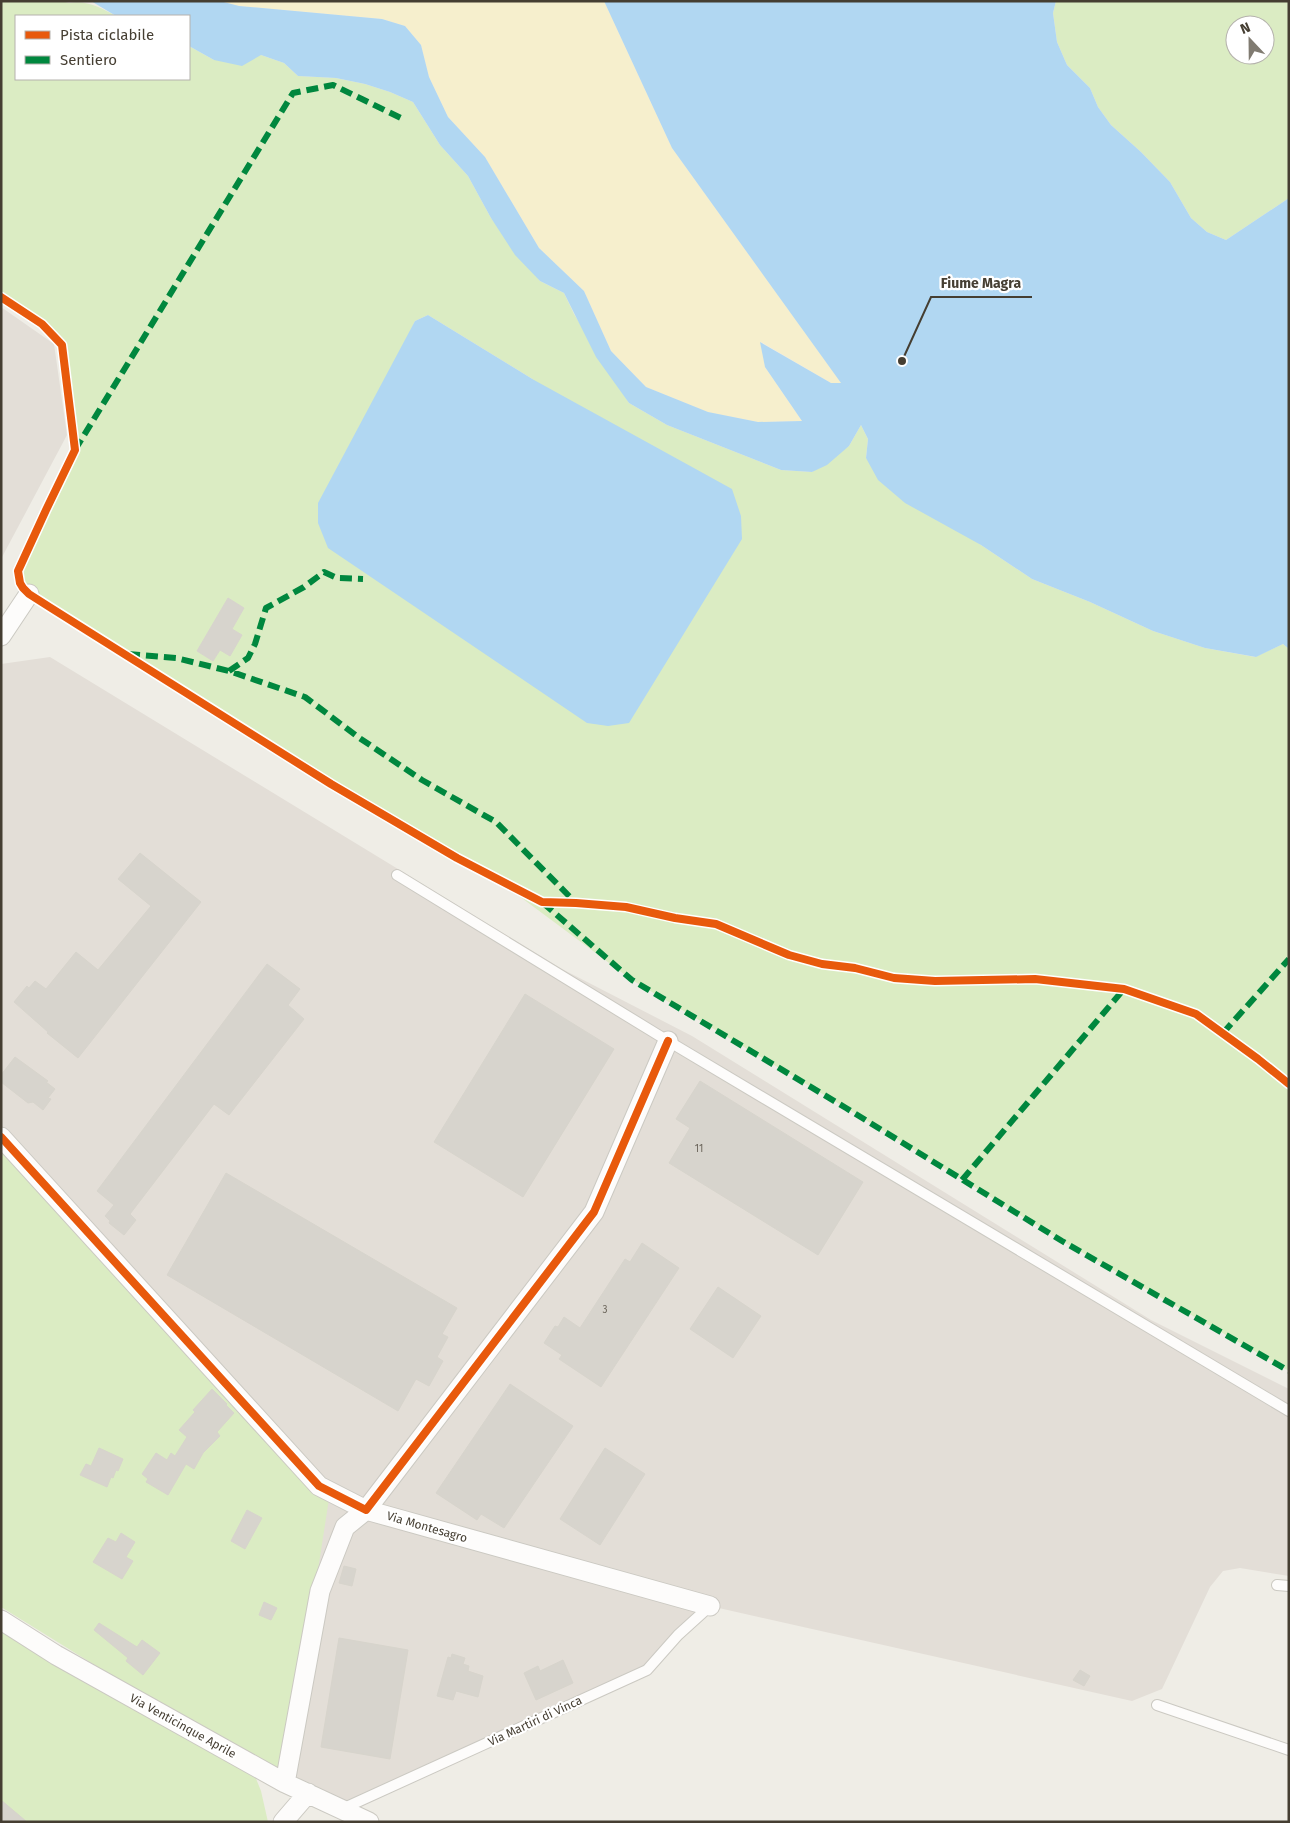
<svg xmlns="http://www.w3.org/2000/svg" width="1290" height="1823" viewBox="0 0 1290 1823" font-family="'Fira Sans',sans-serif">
<rect width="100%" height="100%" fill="#efede6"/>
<!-- industrial -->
<path fill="#e3ded7" d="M1,307L54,344L67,435L1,559Z
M50,657L562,969L692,1036L1151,1320L1289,1389V1576L1240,1568L1223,1571L1210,1587L1162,1689L1132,1701L710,1606L647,1670L342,1809L285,1783L1,1144V664Z"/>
<!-- green -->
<path fill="#dbecc3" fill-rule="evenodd" d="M1,1H62L69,3C87,0 101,8 116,16H16V79H189V46L214,60L261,55L284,63L298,76L336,78L365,84L390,92L413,102L440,145L468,176L491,218L540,281L564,293L574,314L629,403L667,425L781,470L812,472L849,446L861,425L868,439L866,458L981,545L1032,579L1090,602L1153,631L1205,648L1255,657L1283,644L1289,649V1371L1062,1241L846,1108L632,980L499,881L331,784L51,608C33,597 21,594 18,571L75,450L62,345L42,324L1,297ZM428,315L534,380L406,340L415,321ZM228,598L244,608L232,629L242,635L230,655L220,650L213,661L197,651Z
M1056,1H1289V198L1226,240L1207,232L1191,218L1170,182L1141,152L1111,125L1098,107L1090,88L1067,65L1057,42L1053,13ZM1235,25H1265V55H1235Z
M1,1144L331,1486L285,1783L1,1607Z
M1,1623L251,1766L261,1791L268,1822H1Z"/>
<!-- sand -->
<path fill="#f6efcd" d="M220,1H604L672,148L842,384L831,383L761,342L765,367L802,421L758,422L707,412L646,387L611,351L584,291L539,248L485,157L448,117L429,77L421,45L405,26L382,19L239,6Z"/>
<!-- water -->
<path fill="#b1d7f2" d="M91,1H220L239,6L382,19L405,26L421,45L429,77L448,117L485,157L539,248L584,291L611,351L646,387L708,412L758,422L802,421L765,367L760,342L831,383H841L672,148L604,1H1056L1053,13L1057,42L1067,65L1090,88L1098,107L1111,125L1141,152L1170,182L1191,218L1207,232L1226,240L1289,198V649L1283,644L1256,657L1205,648L1153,631L1090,602L1032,579L981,545L905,503L878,480L866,458L868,439L861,425L849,446L827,465L812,472L781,470L667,425L629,403L596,357L564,293L540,281L515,255L491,218L468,176L440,145L413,102L390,92L365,84L336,78L298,76L284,63L261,55L242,66L214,60L189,46V16H116Z
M428,315L534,380L732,489L741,516L742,539L629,723L608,726L587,723L328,548L318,523V503L415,321Z"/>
<!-- building -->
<path fill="#d7d4cd" stroke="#d7d4cc" d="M228,598L244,608L232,629L242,635L230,656L220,650L213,661L197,651Z
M140,853L201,902L78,1058L47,1033L48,1032L14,1002L27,986L29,988L35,981L46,989L76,952L98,970L151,906L118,879Z
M267,964L300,989L288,1005L304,1019L229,1115L214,1104L130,1214L136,1220L124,1235L109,1223L110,1221L105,1216L114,1205L97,1191Z
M525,994L614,1049L523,1197L434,1142Z
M15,1057L48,1081L46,1082L55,1089L48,1098L51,1099L43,1110L33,1102L28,1103L1,1082V1075Z
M700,1081L863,1182L818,1255L669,1163L690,1128L676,1119Z
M226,1173L457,1308L442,1334L448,1337L437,1357L443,1361L429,1386L416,1379L398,1411L167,1275Z
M642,1243L679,1268L601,1387L559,1359L562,1355L544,1343L555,1326L558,1327L564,1317L580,1328L625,1259L630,1262Z
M718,1287L761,1316L733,1358L690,1329Z
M510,1384L573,1426L504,1528L481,1514L477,1520L436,1493Z
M212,1389L227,1404L226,1405L234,1413L217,1432L220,1436L203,1453L194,1469L186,1464L168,1495L146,1482L148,1479L142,1474L156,1453L167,1460L171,1453L175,1456L187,1437L179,1430L195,1412L193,1410Z
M99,1448L123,1459L118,1471L116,1470L113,1478L111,1477L107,1487L80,1475L86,1464L91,1466Z
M605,1448L645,1474L600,1545L560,1519Z
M247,1510L262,1518L245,1549L231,1541Z
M121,1533L135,1542L126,1557L133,1561L122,1579L93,1562L108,1538L116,1542Z
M344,1566L356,1569L352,1586L339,1583Z
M264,1602L277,1608L271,1620L259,1615Z
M99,1623L137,1647L142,1640L160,1653L143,1675L126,1661L128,1658L94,1630Z
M339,1638L408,1650L390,1759L321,1747Z
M452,1654L465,1658L463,1664L469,1666L468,1671L483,1676L478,1697L456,1691L453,1700L437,1696L448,1657L451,1658Z
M563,1660L573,1683L536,1700L524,1673L538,1666L540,1671Z
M1080,1670L1090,1676L1084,1686L1073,1680Z
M1,1800L27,1822H1Z"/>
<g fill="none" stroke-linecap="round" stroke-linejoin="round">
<!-- lane casing -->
<g stroke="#cbc9c2" stroke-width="12">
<path id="lane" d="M397,875L668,1041L1289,1411
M1277,1585L1289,1586
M1157,1705L1289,1750
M342,1809L647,1670L678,1635L710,1606"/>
</g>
<!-- street casing -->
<g stroke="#cbc9c2" stroke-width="21">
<path id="street" d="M1,636L29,594
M1,1137L319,1486L366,1510L594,1212L668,1041
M1,1620L56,1655L285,1783L369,1822
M285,1783L320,1591L345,1527L366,1510L710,1606
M283,1822L308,1793"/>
</g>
<!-- lane -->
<use href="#lane" stroke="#fdfcfb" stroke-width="10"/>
<!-- street -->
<use href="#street" stroke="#fdfcfb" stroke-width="19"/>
<!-- quiet -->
<path stroke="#00873e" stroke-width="6" stroke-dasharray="12 6" stroke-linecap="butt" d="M75,450L293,93L333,85L405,120
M128,654L176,658L229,671L305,697L358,737L422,780L496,822L576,903
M229,671L248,658L255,644L266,608L304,587L324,572L337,578L363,579
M543,903L632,980L846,1108L1062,1241L1289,1371
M1223,1033L1289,959
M962,1180L1124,989"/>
<!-- cycleway casing -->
<g stroke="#fff" stroke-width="11">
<path id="cycleway" d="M1,297L42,324L62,345L75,450L46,510L18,571L20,583L23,588L29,594L51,608L331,784L457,858L542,902L576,903L626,907L675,918L716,924L789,955L822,964L855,968L894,978L935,981L1035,979L1124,989L1196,1014L1258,1059L1289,1084
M1,1137L319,1486L366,1510L594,1212L668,1041"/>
</g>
<!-- cycleway -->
<use href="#cycleway" stroke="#e8590c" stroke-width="8"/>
</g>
<g text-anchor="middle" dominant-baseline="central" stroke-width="4.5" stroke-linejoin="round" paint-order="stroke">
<!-- number labels -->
<g font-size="10" fill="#6b655a">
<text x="699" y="1149">11</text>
<text x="605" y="1310">3</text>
</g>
<!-- street labels -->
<g font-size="12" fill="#453e32" stroke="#fff">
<text transform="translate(427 1527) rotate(16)">Via Montesagro</text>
<text transform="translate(535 1721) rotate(-25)">Via Martiri di Vinca</text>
<text transform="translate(183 1726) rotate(29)">Via Venticinque Aprile</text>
</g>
</g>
<!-- callouts -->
<path fill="none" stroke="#453e32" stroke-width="2" d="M902 361L931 297H1032"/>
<circle fill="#453e32" stroke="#fff" stroke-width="2" cx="902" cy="361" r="5"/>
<g font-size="14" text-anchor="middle" font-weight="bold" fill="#453e32" stroke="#fff" stroke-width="4.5" stroke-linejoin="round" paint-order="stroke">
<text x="981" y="288">Fiume Magra</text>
</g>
<!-- border -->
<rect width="1290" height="1823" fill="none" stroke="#453e32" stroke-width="5"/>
<!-- legend -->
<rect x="15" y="15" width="175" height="65" fill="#ffffff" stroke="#b5b2ad"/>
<rect x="25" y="31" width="25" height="8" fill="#e8590c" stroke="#b5b2ad"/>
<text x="60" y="40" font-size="15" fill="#453e32">Pista ciclabile</text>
<rect x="25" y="56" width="25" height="8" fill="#00873e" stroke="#b5b2ad"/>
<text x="60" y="65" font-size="15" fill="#453e32">Sentiero</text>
<!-- north arrow -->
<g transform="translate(1250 40) rotate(338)"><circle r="24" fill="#ffffff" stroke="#b5b2ad"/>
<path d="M0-4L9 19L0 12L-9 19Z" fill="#807b71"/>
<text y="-8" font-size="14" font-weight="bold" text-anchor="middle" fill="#453e32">N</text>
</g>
</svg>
